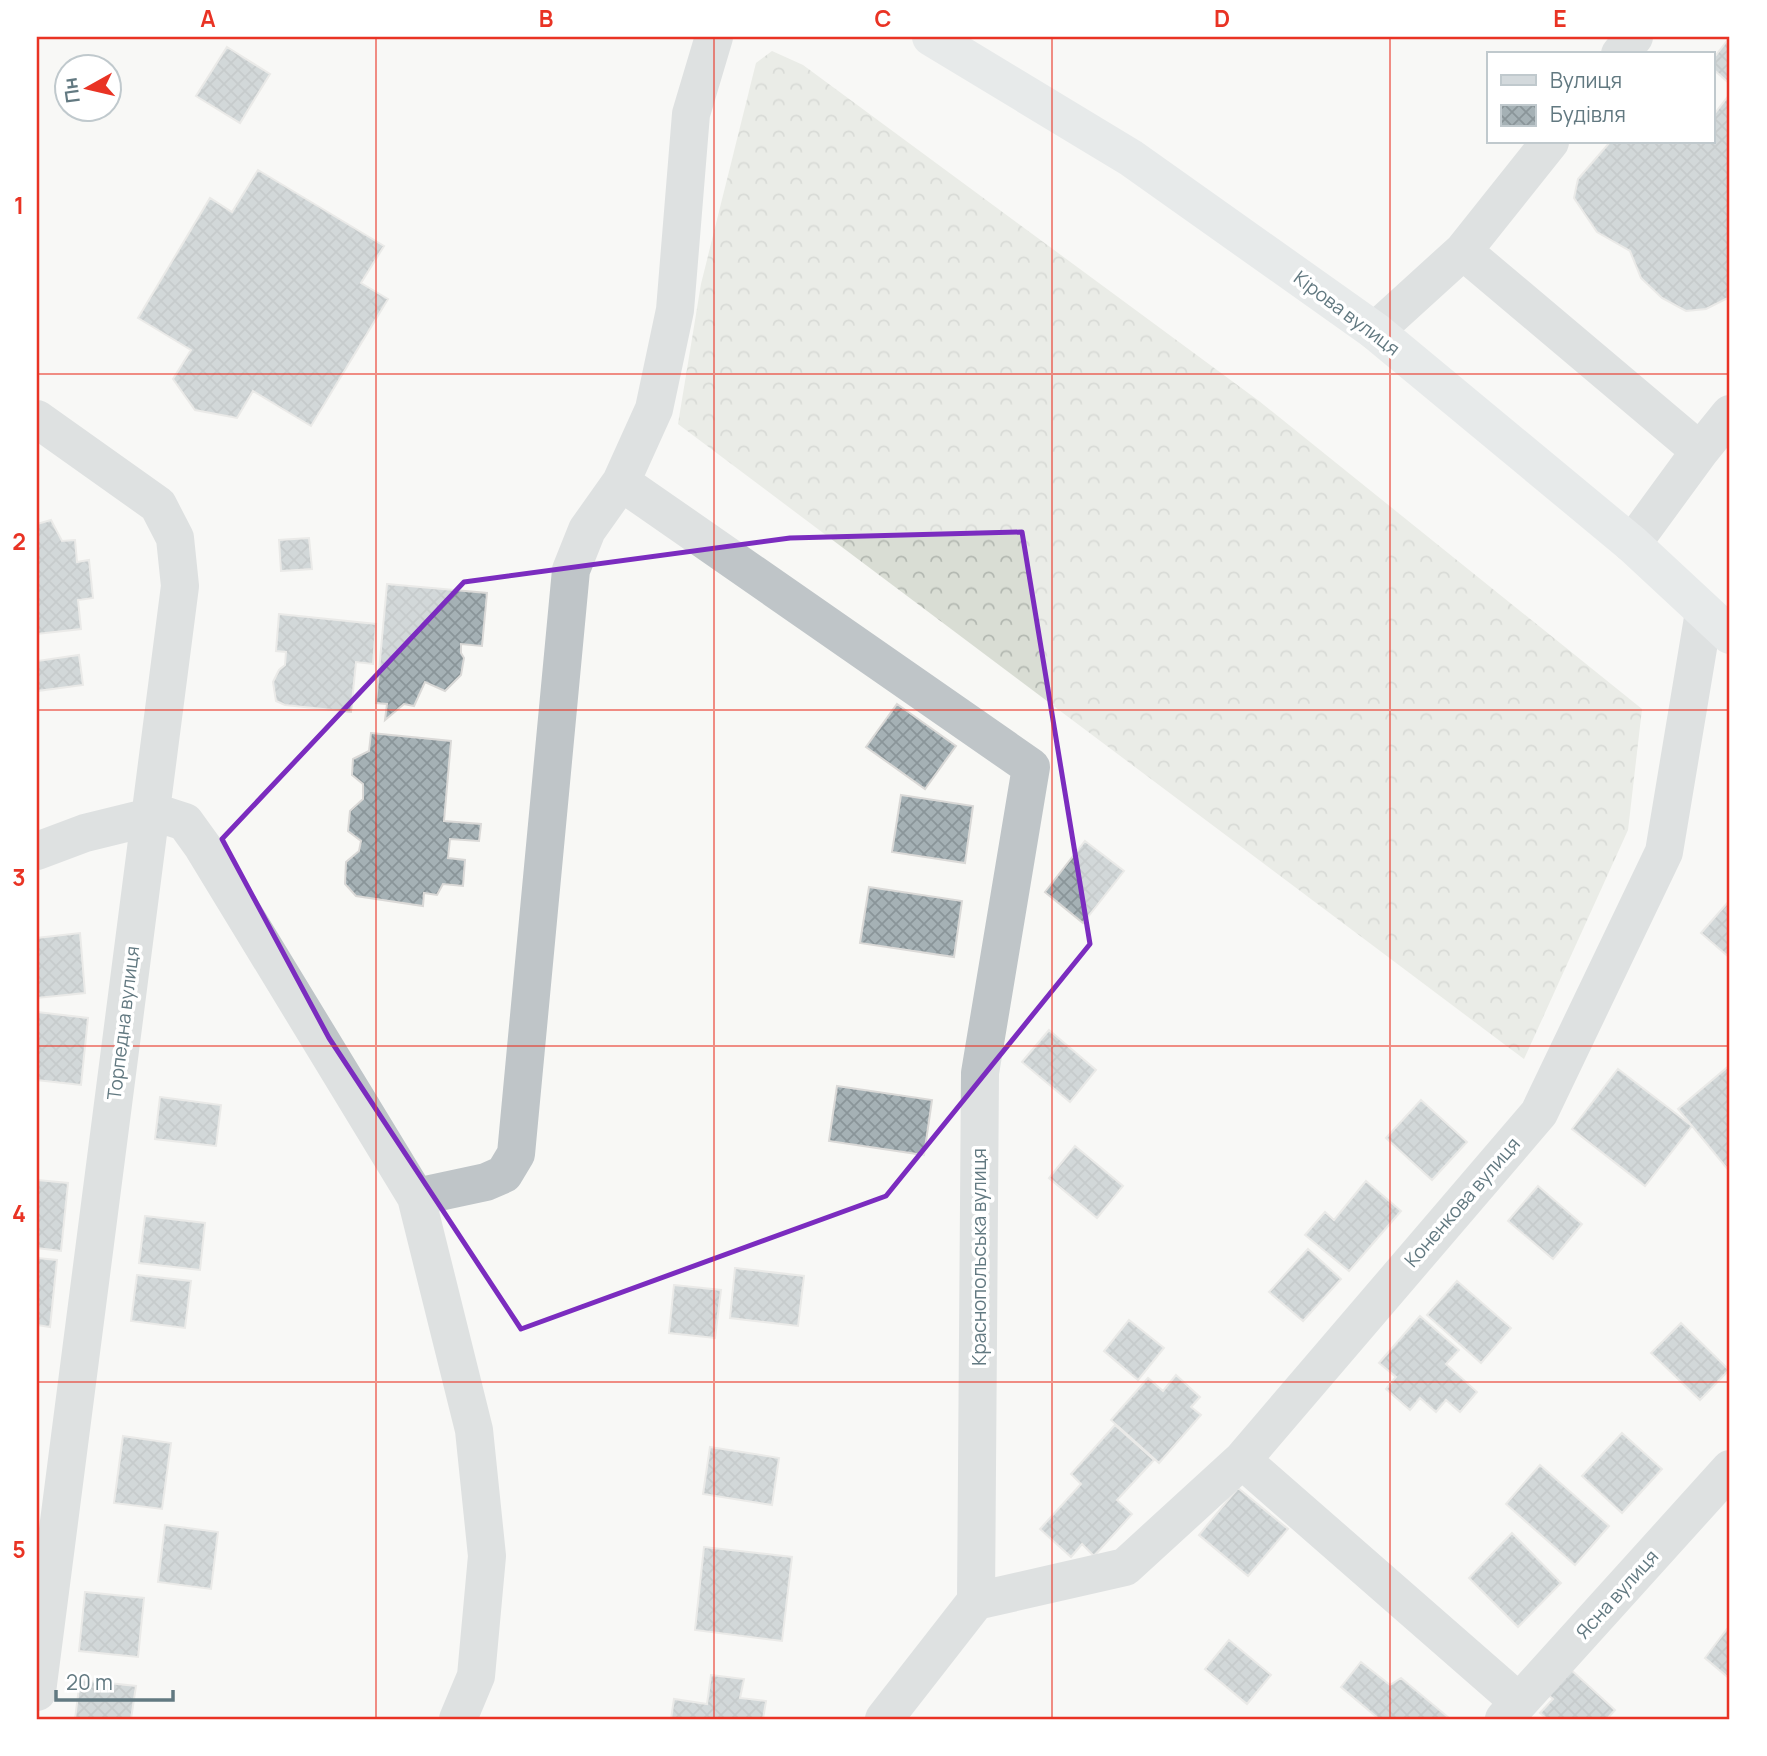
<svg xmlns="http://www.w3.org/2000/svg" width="1767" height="1756" viewBox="0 0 1767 1756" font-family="Manrope,sans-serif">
<defs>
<pattern id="forest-crowns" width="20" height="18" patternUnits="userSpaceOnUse" patternTransform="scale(1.75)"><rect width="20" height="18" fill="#d9ddd4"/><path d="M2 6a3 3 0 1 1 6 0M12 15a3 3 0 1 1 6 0" fill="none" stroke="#b3b8b1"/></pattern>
<pattern id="building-cross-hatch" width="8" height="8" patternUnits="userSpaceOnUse" patternTransform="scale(1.75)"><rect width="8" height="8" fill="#a5b1b5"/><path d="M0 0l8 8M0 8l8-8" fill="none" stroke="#8a9599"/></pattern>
</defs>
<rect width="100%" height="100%" fill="#f8f8f5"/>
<!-- forest -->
<path fill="url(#forest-crowns)" d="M772,51L803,65L1259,401L1642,709L1628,830L1524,1059L678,424L701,284L756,63Z"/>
<!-- building -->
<path fill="url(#building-cross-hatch)" stroke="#dad9d7" stroke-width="2" d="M1730,37V84L1713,69V59Z
M227,47L270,74L240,123L196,96Z
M1730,94V297L1706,309L1686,311L1662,298L1641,278L1630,251L1597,232L1574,198L1578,179L1610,142H1713V112L1715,113Z
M258,170L384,246L361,283L388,299L311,426L253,391L237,418L195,410L173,379L191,350L138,318L210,198L232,212Z
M51,520L62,541L75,540L77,562L89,560L93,598L78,600L81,629L37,634V524Z
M309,538L312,569L281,571L279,540Z
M387,584L487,593L482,646L461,644V653L464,658L461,675L445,691L425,682L414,706L404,704L385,720L387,704L376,703Z
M279,614L376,624L373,664L356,662L351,712L285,705L276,701L273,682L279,670L285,665L286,652L276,651Z
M79,655L83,685L37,691V661Z
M897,704L956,746L925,789L866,747Z
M371,733L451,741L444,821L481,824L479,841L450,839L448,858L465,860L463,886L443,884L437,895L424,893L423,906L356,896L345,884L346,862L359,851L361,841L348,831L350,811L363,799V784L352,775L353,759L369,751Z
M901,795L973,806L965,863L892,852Z
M1085,841L1124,871L1083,923L1045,892Z
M869,887L962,901L954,957L860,943Z
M1730,900V958L1701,933Z
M80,933L85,993L37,998V938Z
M37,1012L88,1018L81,1085L37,1080Z
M1049,1030L1096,1070L1070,1102L1022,1062Z
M1730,1065V1172L1678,1109Z
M1618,1069L1692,1126L1645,1186L1572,1129Z
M837,1086L932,1100L924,1155L829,1141Z
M160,1097L221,1105L216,1146L155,1139Z
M1421,1100L1467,1142L1432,1180L1386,1138Z
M1075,1146L1123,1186L1097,1218L1049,1178Z
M37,1180L68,1183L61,1251L37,1248Z
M1366,1181L1401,1211L1349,1271L1305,1235L1325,1212L1334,1220Z
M1538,1186L1582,1224L1553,1259L1508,1221Z
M145,1216L205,1223L200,1270L139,1263Z
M1308,1249L1341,1279L1303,1321L1269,1292Z
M37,1258L57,1260L50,1327L37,1325Z
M735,1268L804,1276L798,1326L730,1318Z
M137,1275L191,1281L185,1328L131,1321Z
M1457,1281L1511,1328L1481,1363L1427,1315Z
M674,1285L721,1290L715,1338L669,1333Z
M1420,1316L1459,1350L1446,1364L1477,1392L1460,1412L1446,1400L1436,1412L1420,1398L1410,1410L1386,1389L1396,1377L1379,1363Z
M1129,1320L1164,1348L1138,1380L1104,1351Z
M1681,1323L1729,1370L1700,1400L1651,1353Z
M1176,1375L1200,1397L1191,1407L1201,1415L1159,1463L1111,1420L1148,1378L1163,1391Z
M1115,1425L1154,1460L1117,1500L1132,1514L1094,1556L1082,1544L1071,1557L1040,1529L1081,1484L1071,1474Z
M1622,1433L1662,1469L1622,1513L1582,1476Z
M123,1436L171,1443L162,1509L114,1503Z
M710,1447L779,1458L772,1505L703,1494Z
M1540,1465L1609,1526L1575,1565L1506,1504Z
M1238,1488L1288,1529L1248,1576L1199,1535Z
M165,1525L218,1532L211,1589L158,1582Z
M1512,1533L1561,1583L1518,1627L1469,1578Z
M704,1547L792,1557L782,1641L695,1630Z
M85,1592L144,1598L138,1657L79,1651Z
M1730,1625V1679L1705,1658Z
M1229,1640L1271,1675L1247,1704L1205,1669Z
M1361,1662L1390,1685L1401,1678L1449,1718L1379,1719L1341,1687Z
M1569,1668L1615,1710L1607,1719H1547L1540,1713L1553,1699L1547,1694Z
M711,1675L744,1679L740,1698L766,1701L763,1719H671L674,1699L707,1704Z
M80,1680L136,1686L131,1719H75Z"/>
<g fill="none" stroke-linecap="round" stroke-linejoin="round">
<!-- minor -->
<path stroke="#bfc5c8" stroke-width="38" d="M1620,54L1634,37
M1463,251L1700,451L1730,414
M1375,331L1463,251L1550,142
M37,419L158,505L175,538L180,586L37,1692
M621,482L1031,767L980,1073L976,1601L884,1719
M1632,544L1700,451
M37,851L85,833L150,817L151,811L185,822L203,847L416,1197L474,1430L487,1556L476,1676L458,1719
M416,1197L486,1182L504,1174L516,1154L571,570L587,530L621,482L654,409L675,310L691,114L714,37
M1242,1460L1519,1702
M976,1601L1125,1567L1242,1460L1539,1113L1664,852L1704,612
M1504,1719L1730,1469"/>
<!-- major -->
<path stroke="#d3d9dc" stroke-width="38" d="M931,37L1131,158L1375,331L1632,544L1730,635"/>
</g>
<!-- marked area -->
<path d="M0 0H1767V1756H0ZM1022,532L1090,944L886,1196L521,1329L329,1038L222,839L464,582L790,538Z" fill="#f8f8f5" fill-opacity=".55" fill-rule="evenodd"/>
<path fill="none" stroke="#7b2cbf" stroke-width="5" stroke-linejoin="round" d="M1022,532L1090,944L886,1196L521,1329L329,1038L222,839L464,582L790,538Z"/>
<!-- grid -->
<path fill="none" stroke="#e93324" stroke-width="2" stroke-opacity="0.55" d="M376,37V1719M714,37V1719M1052,37V1719M1390,37V1719M37,374H1730M37,710H1730M37,1046H1730M37,1382H1730"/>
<g text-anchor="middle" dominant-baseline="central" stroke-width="7" stroke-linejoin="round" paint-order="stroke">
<!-- street labels -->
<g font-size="19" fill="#627981" stroke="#fff">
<text transform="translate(1347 313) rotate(37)">Кірова вулиця</text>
<text transform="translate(123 1023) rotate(-83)">Торпедна вулиця</text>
<text transform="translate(1462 1202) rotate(-49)">Коненкова вулиця</text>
<text transform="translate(979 1257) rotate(-90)">Краснопольська вулиця</text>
<text transform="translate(1617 1594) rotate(-48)">Ясна вулиця</text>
</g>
</g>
<!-- border -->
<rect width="1767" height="1756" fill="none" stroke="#ffffff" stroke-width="77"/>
<!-- legend -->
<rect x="1487" y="52" width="228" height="91" fill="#ffffff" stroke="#c0c9cd" stroke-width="2"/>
<rect x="1501" y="75" width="35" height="10" fill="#d3d9dc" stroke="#c0c9cd" stroke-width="2"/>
<text x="1550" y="88" font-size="21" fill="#627981">Вулиця</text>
<rect x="1501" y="105" width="35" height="21" fill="url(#building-cross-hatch)" stroke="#c0c9cd" stroke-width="2"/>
<text x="1550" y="122" font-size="21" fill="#627981">Будівля</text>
<!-- north arrow -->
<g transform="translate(88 88) rotate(262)"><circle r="33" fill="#ffffff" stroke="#c0c9cd" stroke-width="2"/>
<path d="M0-5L12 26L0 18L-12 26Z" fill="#e93324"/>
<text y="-10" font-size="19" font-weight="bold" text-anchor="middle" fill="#627981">Пн</text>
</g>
<!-- scale -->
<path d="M56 1690v10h117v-10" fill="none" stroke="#627981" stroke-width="3.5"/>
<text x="66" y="1690" font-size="21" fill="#627981" stroke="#ffffff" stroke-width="5" paint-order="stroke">20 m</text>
<rect x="38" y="38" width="1690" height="1680" fill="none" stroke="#e93324" stroke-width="2.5"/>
<g font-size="23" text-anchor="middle" font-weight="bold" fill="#e93324">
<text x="208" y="27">A</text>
<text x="546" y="27">B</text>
<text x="883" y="27">C</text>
<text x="1222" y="27">D</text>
<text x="1560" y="27">E</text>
<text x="19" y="214">1</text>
<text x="19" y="550">2</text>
<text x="19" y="886">3</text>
<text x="19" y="1222">4</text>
<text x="19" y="1558">5</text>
</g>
</svg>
